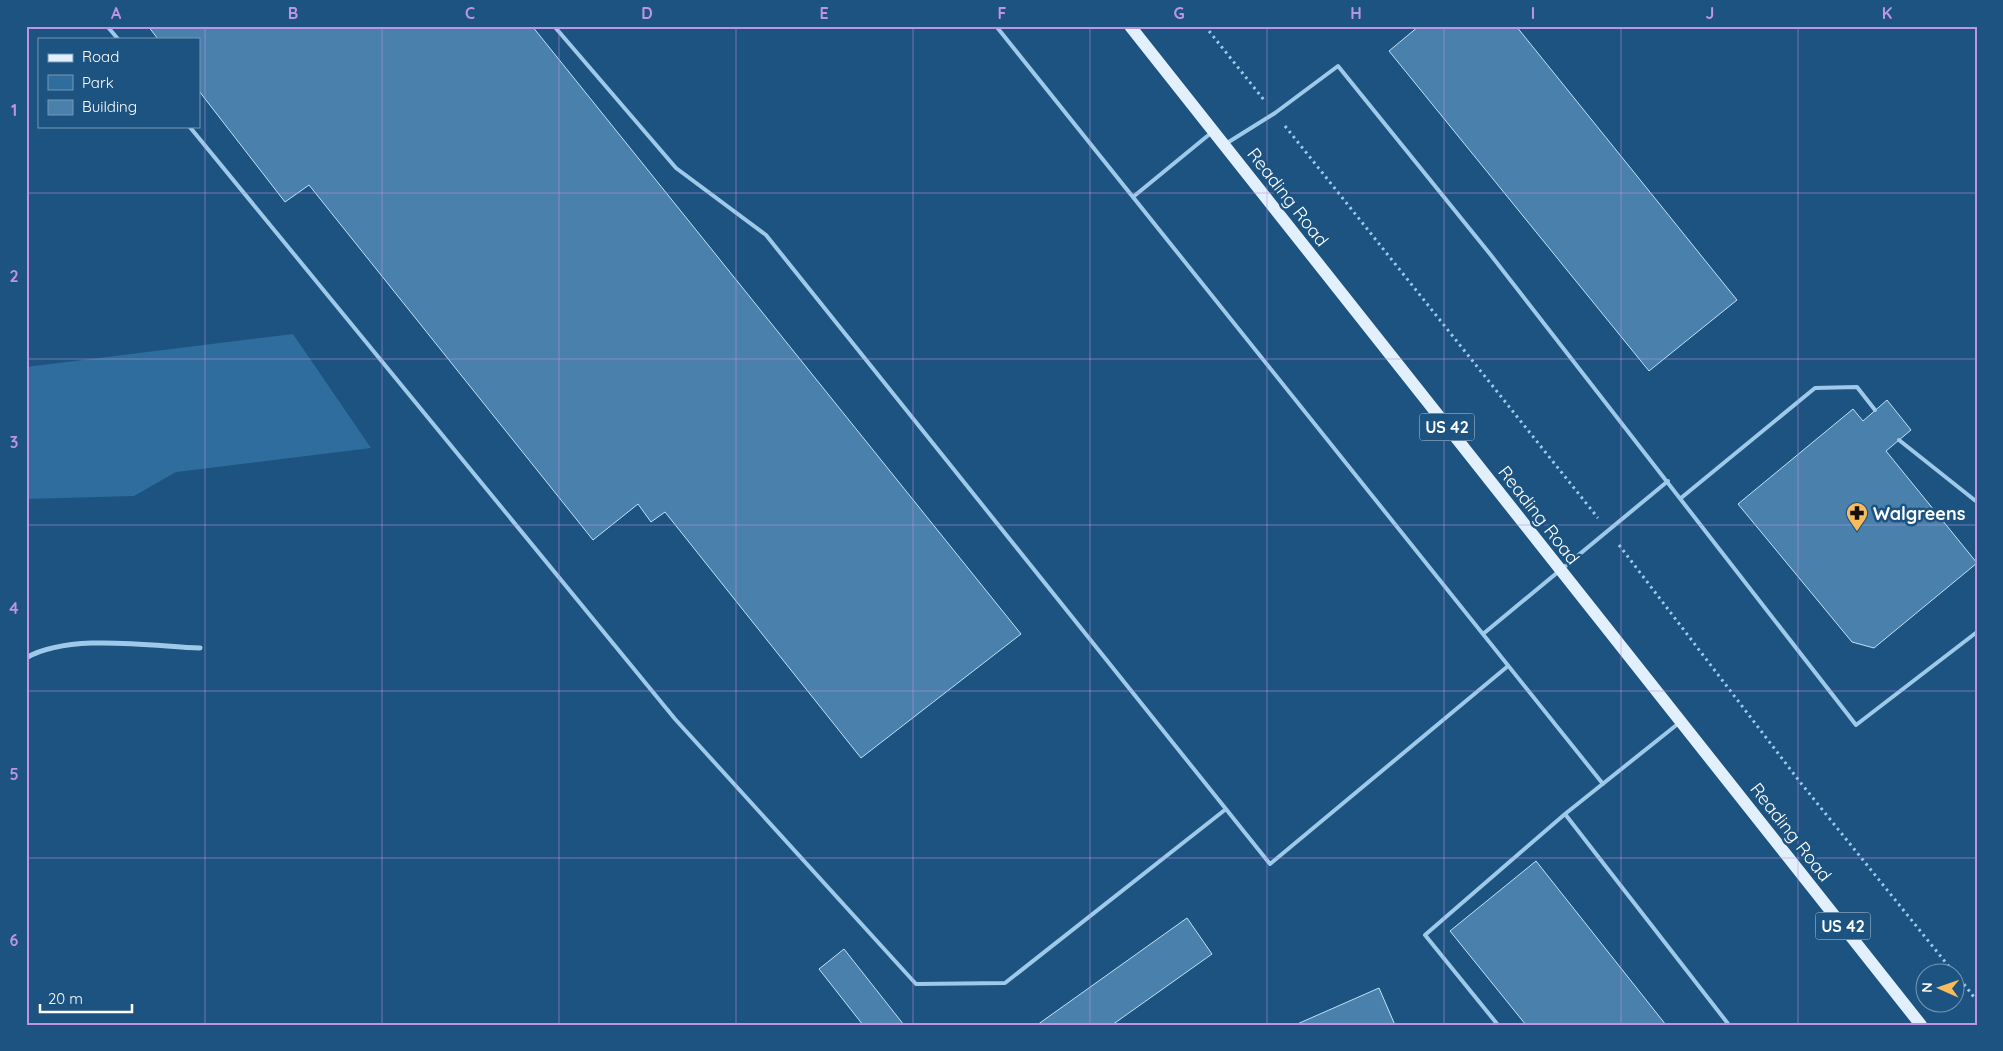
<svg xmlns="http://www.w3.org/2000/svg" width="2003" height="1051" viewBox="0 0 2003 1051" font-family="Quicksand,sans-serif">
<rect width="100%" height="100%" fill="#1c5380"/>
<!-- green -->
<path fill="#2e6d9e" d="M293,334L371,448L176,472L134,496L26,499V367Z"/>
<!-- building -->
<path fill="#4980ac" stroke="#c3e1f7" d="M148,26H532L1021,634L861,758L665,512L651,522L638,504L593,540L309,185L285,202L199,91V39H158Z
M1419,26H1516L1737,300L1649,371L1389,51Z
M1887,400L1911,430L1886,451L1977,563L1874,648L1852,642L1738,504L1853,409L1863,421Z
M1536,861L1666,1025H1526L1450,931Z
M1187,918L1212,954L1112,1025H1037Z
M844,949L904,1025H863L819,969Z
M1379,988L1395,1025H1295Z"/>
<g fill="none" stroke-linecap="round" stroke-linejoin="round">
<!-- path -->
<path stroke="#9fc9e9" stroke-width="3" stroke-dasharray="2.5 4" stroke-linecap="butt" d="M1205,26L1264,100
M1285,126L1598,518
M1619,545L1800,782L1955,974
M1956,974L1977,1001"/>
<!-- service -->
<path stroke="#9fc9e9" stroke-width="4" d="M107,26L118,39
M554,26L676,168L766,235L1270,864L1508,666
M996,26L1603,784
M189,126L675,719L916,984L1005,983L1226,809
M1227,143L1275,113L1338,66L1490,254L1856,725L1977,632
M1133,197L1211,133
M1899,440L1977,502
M1681,498L1815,388L1857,387L1875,410
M1483,634L1668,481
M1565,814L1729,1025
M1498,1025L1425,935L1565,814L1679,723"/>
<!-- minor -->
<path stroke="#9fc9e9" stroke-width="5" d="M26,658C69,633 150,646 200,648"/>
<!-- primary -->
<path stroke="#e2f0fe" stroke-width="12" d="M1130,26L1921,1025"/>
</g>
<!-- grid -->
<path fill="none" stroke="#bd96df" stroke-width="1" stroke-opacity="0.55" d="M205,26V1025M382,26V1025M559,26V1025M736,26V1025M913,26V1025M1090,26V1025M1267,26V1025M1444,26V1025M1621,26V1025M1798,26V1025M26,193H1977M26,359H1977M26,525H1977M26,691H1977M26,858H1977"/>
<!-- icons -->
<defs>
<g id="pharmacy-pin" transform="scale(1.125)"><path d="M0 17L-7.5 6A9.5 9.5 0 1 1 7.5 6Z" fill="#fabb5c" stroke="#1c5380"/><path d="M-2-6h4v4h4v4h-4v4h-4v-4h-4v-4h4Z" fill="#111"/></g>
</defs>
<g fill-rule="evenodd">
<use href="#pharmacy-pin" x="1857" y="513"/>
</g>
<g text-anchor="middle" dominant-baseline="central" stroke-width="5" stroke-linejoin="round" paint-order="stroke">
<!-- shield labels -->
<g fill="#1c5380" stroke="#bbcbd9" stroke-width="1">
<rect x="1419.5" y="413.5" width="55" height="27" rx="4"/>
<rect x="1815.5" y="912.5" width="55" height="27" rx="4"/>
</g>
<g font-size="16" font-weight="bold" fill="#fff">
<text x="1447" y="427">US 42</text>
<text x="1843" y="926">US 42</text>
</g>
<!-- street labels -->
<g font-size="18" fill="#fff" stroke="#1c5380">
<text transform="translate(1288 197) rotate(52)">Reading Road</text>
<text transform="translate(1539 515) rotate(52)">Reading Road</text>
<text transform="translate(1791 832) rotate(52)">Reading Road</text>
</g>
<!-- poi labels -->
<g font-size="18" font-weight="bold" fill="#fff" stroke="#1c5380" text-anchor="start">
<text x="1873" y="513">Walgreens</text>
</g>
</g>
<!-- border -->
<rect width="2003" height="1051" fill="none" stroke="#1c5380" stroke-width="55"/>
<!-- legend -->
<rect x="38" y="38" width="162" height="90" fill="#1c5380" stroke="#7798b3"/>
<rect x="48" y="54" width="25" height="8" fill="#e2f0fe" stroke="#7798b3"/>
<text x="82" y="62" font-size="15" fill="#ffffff">Road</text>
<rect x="48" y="75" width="25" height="15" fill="#2e6d9e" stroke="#7798b3"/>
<text x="82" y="88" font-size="15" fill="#ffffff">Park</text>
<rect x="48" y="100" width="25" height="15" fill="#4980ac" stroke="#7798b3"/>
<text x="82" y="112" font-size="15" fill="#ffffff">Building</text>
<!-- north arrow -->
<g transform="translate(1940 988) rotate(272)"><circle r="24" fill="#1c5380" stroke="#7798b3"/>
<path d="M0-4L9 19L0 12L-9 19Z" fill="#fabb5c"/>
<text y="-8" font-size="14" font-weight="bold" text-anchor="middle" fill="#ffffff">N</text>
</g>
<!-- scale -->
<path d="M40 1004v8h92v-8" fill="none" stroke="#ffffff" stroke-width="2.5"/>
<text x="48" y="1004" font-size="15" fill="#ffffff" stroke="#1c5380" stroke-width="4" paint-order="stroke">20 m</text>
<rect x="28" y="28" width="1948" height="996" fill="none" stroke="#bd96df" stroke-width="2"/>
<g font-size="16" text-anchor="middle" font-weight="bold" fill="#bd96df">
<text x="116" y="19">A</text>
<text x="293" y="19">B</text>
<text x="470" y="19">C</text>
<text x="647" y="19">D</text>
<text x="824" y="19">E</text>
<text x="1002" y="19">F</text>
<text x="1179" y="19">G</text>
<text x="1356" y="19">H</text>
<text x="1533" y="19">I</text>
<text x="1710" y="19">J</text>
<text x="1887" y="19">K</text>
<text x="14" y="116">1</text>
<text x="14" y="282">2</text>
<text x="14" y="448">3</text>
<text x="14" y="614">4</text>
<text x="14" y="780">5</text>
<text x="14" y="946">6</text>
</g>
</svg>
